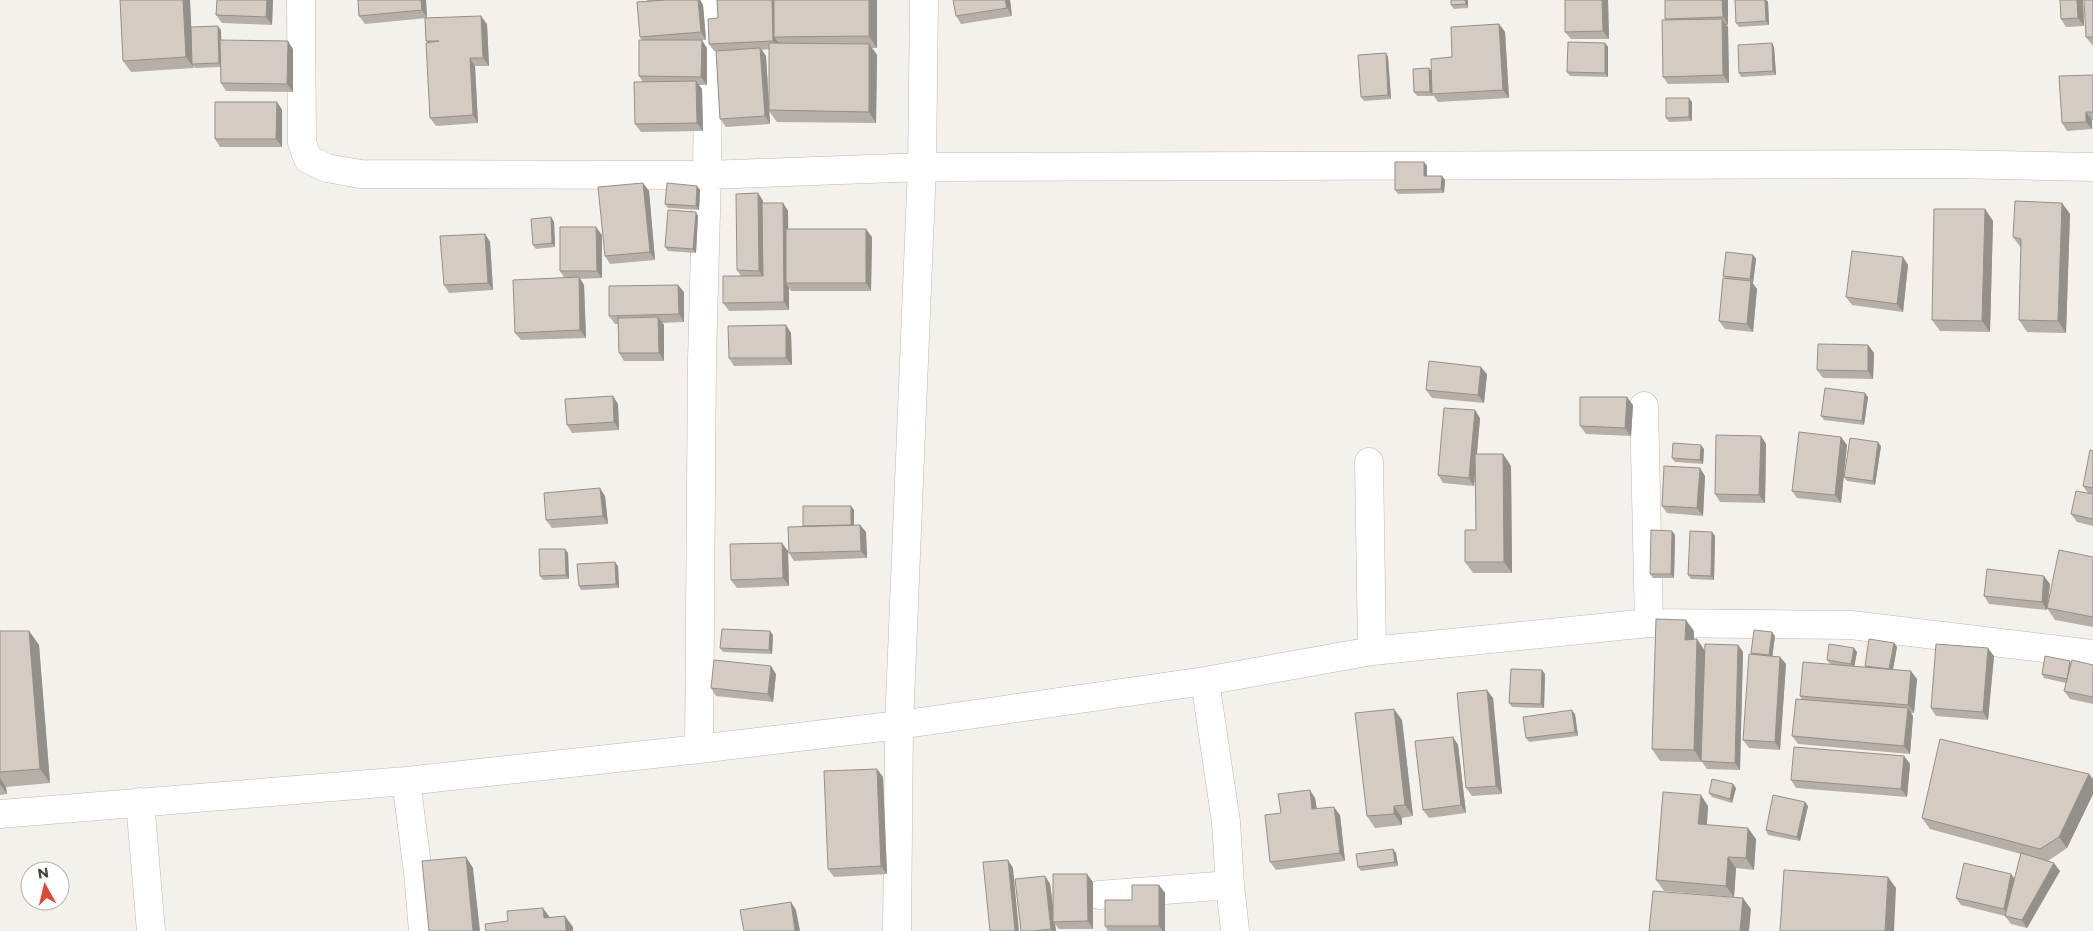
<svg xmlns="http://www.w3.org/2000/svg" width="2093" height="931" viewBox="0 0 2093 931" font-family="Montserrat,sans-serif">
<rect width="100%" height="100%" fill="#f4f1ec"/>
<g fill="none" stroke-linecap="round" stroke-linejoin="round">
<!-- minor casing -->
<g stroke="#beb8af" stroke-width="29">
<path id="minor" d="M301,0L302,143L308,159L327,168L360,174L707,175L922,167L1951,164L2093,167
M1644,406L1649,623
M1369,462L1372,651
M699,749L702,360L707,175L709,0
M406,781L418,872L423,931
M140,802L151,931
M0,814L406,781L699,749L899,725L1205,681L1372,651L1649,623L1851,625L2093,654
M1230,885L1235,931
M1099,895L1230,885L1226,822L1205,681
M897,931L899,725L922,167L924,0"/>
</g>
<!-- minor -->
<use href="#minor" stroke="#fff" stroke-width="28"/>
</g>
<!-- wall -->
<path fill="#b6afa7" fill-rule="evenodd" d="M120,0H190L191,27L221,30V40L293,49V92L226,91L221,83V67L195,68L193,65L194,68L131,72L123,61Z
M217,0H273L272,25L222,23L216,15Z
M358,0H426L427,18L365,24L359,16Z
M647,0H700L703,5L706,40H699L707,48V85H699L702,89L703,131L641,132L635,124L643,82L639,76L642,40L640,37L648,2Z
M717,0H877V48H872L877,55L876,123L777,122L769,111L770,124L726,127L720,119L716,51H714L709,44L718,18ZM769,49V103L766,56L762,50Z
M1010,0L1012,16L961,24L956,16Z
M1451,0H1468V8L1454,9L1451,5Z
M1608,0L1609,39H1571L1565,32Z
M1728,0V25H1727L1728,27L1729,83L1668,84L1663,77L1666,20L1665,19Z
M1765,0H1766L1768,2L1769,25L1739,27L1736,23Z
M2060,0H2083L2084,26L2066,27L2061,19Z
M2093,0V45H2092L2086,37Z
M487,24L489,66H475L478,123L436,126L430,118L427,42L426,41Z
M1499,24L1505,32L1509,98L1438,102L1433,95V96H1417L1414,92L1429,68L1431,71Z
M1605,43L1608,47V77L1570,76L1567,72Z
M1772,43L1774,47L1776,75L1741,77L1739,73Z
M1386,53L1388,57L1391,99L1364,101L1361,97Z
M2093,75V120H2092V129L2067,131L2062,123Z
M277,102L282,110V147H220L215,139Z
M1692,102V121L1669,122L1666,118Z
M1424,162L1427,166V176L1445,180L1444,193L1398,194L1395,190Z
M643,183L649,191L655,260L610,264L605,256Z
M697,186L700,190L699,210L668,208L665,204Z
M758,193L763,201V203H783L788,211V229L872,237L871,291H791L789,288V310L729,311L723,303L741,276L737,270Z
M2062,203L2070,214L2066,333L2027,332L2019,320L2021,248L2013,237Z
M1985,209L1993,221L1990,332L1940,331L1932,320Z
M698,216L696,253L668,251L665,247Z
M551,217L554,222L555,247L536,249L533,245Z
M485,234L490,242L493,290L449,293L444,285Z
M602,235V278L580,279L584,285L586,338L521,340L515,333L564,277L560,271Z
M1753,255L1756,259L1753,283L1752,282L1757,289L1753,332L1725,329L1719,321L1725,278L1723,276Z
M1903,257L1908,265L1903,312L1852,305L1846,297Z
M684,292V322L662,323L664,325V361H624L619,353L618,324H615L609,316Z
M786,325L791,333L792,365L734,366L729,358Z
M1868,345L1874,353L1873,379L1823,378L1817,370Z
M1487,374L1484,403L1432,398L1426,390Z
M1868,397L1864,425L1824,420L1821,416Z
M618,404L619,430L572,433L567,425Z
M1633,405L1631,436L1586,434L1580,426Z
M1480,418L1477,454H1503L1511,466L1512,573H1473L1465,562L1476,530L1475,473L1474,486L1443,483L1438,475Z
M1761,436L1766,444L1765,503L1720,502L1715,494Z
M1841,437L1847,445L1841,503L1797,498L1792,491Z
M1881,446L1875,485L1847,481L1844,477Z
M1704,449L1703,464L1675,462L1672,458Z
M2093,451V526L2077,522L2071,514L2088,493L2083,486Z
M1705,476L1703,516L1667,513L1662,506Z
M605,496L608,524L552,528L546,520Z
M854,510V525H860L866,532L867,558L794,561L789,553L803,526Z
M1672,531L1675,535L1674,578H1653L1650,574Z
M1712,532L1715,536L1714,580L1691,579L1688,575Z
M565,549L568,553L569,579L543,580L540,576Z
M788,551L789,586L737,588L731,580Z
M2093,557V627L2055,620L2047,608Z
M618,566L619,588L581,590L579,586Z
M2050,584L2047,610L1989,604L1984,596Z
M0,631H29L39,645L50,783L6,787L7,794L0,795Z
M1694,631V639L1705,650L1738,645L1743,652L1740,770L1707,769L1702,762L1660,761L1652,749Z
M773,635L772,654L723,652L720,648Z
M1775,636L1772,656L1780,657L1786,664L1780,750L1749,748L1743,740L1752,655L1751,653Z
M1894,643L1897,647L1893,669L1917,679L1914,713H1911L1913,716L1910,754L1798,744L1792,736L1802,700L1800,696L1835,665L1830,664L1827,660L1857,652L1854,666L1865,667Z
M1994,656L1988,720L1936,716L1931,708Z
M2070,661L2071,663L2093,665V704L2070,699L2064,691L2066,683L2044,678L2042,674Z
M776,674L773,702L716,696L711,688Z
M1545,674L1544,708L1512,707L1509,703Z
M1493,698L1502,794L1472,796L1466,788Z
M1575,714L1578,736L1529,742L1526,738Z
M1402,720L1413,816L1402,818V825L1375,828L1367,816Z
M1453,737L1458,745L1466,813L1429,818L1423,810Z
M1904,756L1910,764L1907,797L1796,788L1791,780Z
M2089,774L2093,779V794L2067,848L2048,861L2060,871L2027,928L2011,924L2005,916L1961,905L1956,898L2015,879L2021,854L1930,829L1922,818Z
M883,777L887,874L834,877L828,869Z
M1736,788L1732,803L1712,797L1709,793Z
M1315,798L1317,809L1340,815L1345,861L1276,870L1270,862L1281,813Z
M1708,806L1707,825L1756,839L1754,870L1736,868L1734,897L1664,891L1656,880Z
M1808,806L1800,841L1768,835L1766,830Z
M1393,849L1396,853L1398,866L1361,871L1358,867Z
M1045,876L1050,884L1053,908L1093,882V929H1059L1055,924L1056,931H1021Z
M1159,885L1165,893V931H1108L1105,926L1132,900Z"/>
<!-- shaded-wall -->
<path fill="#948f88" d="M183,0H190L193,64H192L194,68L186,57Z
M267,0H273L272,25L266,17Z
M421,0H426L427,18L422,10Z
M698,0H700L703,5L706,40L701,32Z
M772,0H777L774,37L779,43V49L773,41Z
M869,0H877V48L869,36Z
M1005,0H1010L1012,16L1007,8Z
M1465,0H1468V8L1466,4Z
M1602,0H1608L1609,39L1603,31Z
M1722,0H1728V25L1723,17Z
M1765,0H1766L1768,2L1769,25L1766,21Z
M2077,0H2083L2084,26L2078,18Z
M481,16L487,24L489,66L483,58Z
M1722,19L1728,27L1729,83L1723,75Z
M1499,24L1505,32L1509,98L1503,90Z
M218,26L221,30L222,67L219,63Z
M702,40L707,48V85L701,77Z
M288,41L293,49V92L287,84Z
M1605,43L1608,47V77L1605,73Z
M1772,43L1774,47L1776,75L1773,71Z
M869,44L877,55L876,123L869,112Z
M760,48L766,56L770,124L765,116Z
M1386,53L1388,57L1391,99L1388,95Z
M470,58L475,66L478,123L473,115Z
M1429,68L1432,72V94L1433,96L1430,92Z
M696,81L702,89L703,131L697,123Z
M1689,98L1692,102V121L1689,117Z
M277,102L282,110V147L276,139Z
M2086,112L2092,120V129L2086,122Z
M1424,162L1427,166V180L1424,176Z
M1442,176L1445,180L1444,193L1441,189Z
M643,183L649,191L655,260L650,252Z
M697,186L700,190L699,210L696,206Z
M758,193L763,201L764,278L759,271Z
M783,203L788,211L789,283H786L789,288V310L784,302Z
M2062,203L2070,214L2066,333L2058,321Z
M1985,209L1993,221L1990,332L1982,321Z
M696,212L698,216L696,253L693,249Z
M551,217L554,222L555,247L552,243Z
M596,227L602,235V278L597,271Z
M866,229L872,237L871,291L866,283Z
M485,234L490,242L493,290L488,283Z
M1753,255L1756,259L1753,283L1750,279Z
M1903,257L1908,265L1903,312L1897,304Z
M579,277L584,285L586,338L580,330Z
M1751,281L1757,289L1753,332L1747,324Z
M678,285L684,292V322L679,314Z
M658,317L664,325V361L659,353Z
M786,325L791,333L792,365L786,358Z
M1868,345L1874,353L1873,379L1868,371Z
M1481,367L1487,374L1484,403L1478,395Z
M1865,393L1868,397L1864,425L1862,421Z
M613,396L618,404L619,430L614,422Z
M1627,397L1633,405L1631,436L1625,428Z
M1475,410L1480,418L1474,486L1469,478Z
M1761,436L1766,444L1765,503L1759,495Z
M1841,437L1847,445L1841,503L1835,495Z
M1878,442L1881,446L1875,485L1873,481Z
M1701,445L1704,449L1703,464L1700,460Z
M1503,454L1511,466L1512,573L1504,562Z
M1700,468L1705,476L1703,516L1697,508Z
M600,488L605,496L608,524L603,516Z
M851,506L854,510V531L851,527Z
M860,525L866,532L867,558L861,551Z
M1672,531L1675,535L1674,578L1671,574Z
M1712,532L1715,536L1714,580L1711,576Z
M782,543L788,551L789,586L783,578Z
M565,549L568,553L569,579L566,575Z
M615,562L618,566L619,588L616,584Z
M2044,576L2050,584L2047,610L2042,602Z
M1686,620L1694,631L1693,651L1685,640Z
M29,631L39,645L50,783L40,769Z
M770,631L773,635L772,654L769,650Z
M1772,632L1775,636L1772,659L1769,655Z
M1697,639L1705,651L1702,762L1694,750Z
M1894,643L1897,647L1892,675L1889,671Z
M1738,645L1743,652L1740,770L1735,763Z
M1854,648L1857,652L1854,668L1851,664Z
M1988,648L1994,656L1988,720L1983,712Z
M1780,657L1786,664L1780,750L1775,742Z
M771,666L776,674L773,702L768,694Z
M1542,670L1545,674L1544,708L1541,704Z
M1911,671L1917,679L1914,713L1908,705Z
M1487,690L1493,698L1502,794L1496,786Z
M1908,708L1913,716L1910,754L1904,746Z
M1394,709L1402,720L1413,816L1405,805Z
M1572,710L1575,714L1578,736L1575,732Z
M1453,737L1458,745L1466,813L1461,805Z
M1904,756L1910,764L1907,797L1901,789Z
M877,769L883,777L887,874L881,866Z
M2089,774L2093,779V794L2067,848L2059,837Z
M0,778L6,787L7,794L0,784Z
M1733,784L1736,788L1732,803L1730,799Z
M1310,790L1315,798L1318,817L1312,809Z
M1701,795L1708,806L1706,835L1698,824Z
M1805,802L1808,806L1800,841L1797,837Z
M1394,806L1402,818V825L1394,814Z
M1334,807L1340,815L1345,861L1340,853Z
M1748,828L1756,839L1754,870L1746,858Z
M1393,849L1396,853L1398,866L1395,862Z
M466,857L473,868L480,931H473Z
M1728,857L1736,868L1734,897L1726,886Z
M1008,860L1013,868L1019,931H1015Z
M2054,863L2060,871L2027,928L2022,920Z
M1087,874L1093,882V929L1088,921Z
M2011,874L2017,882L2009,917L2004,909Z
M1045,876L1050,884L1055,921L1053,922L1055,924L1056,931H1052L1051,929Z
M1888,877L1896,888L1894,931H1885Z
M1159,885L1165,893V931H1163L1159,926Z
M1743,898L1751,909L1749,931H1740Z
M791,902L796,910L800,931H795Z
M543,908L551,919L544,918Z
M565,916L573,927V931H566Z"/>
<!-- building -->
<path fill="#d4ccc2" stroke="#948f88" d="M120,0H183L186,57L123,61Z
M217,0H267L266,17L216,15Z
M358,0H421L422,10L359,16Z
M666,0H698L701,32L640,37L637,2Z
M717,0H772L773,41L709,44L708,19L718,18Z
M774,0H869V36L774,37Z
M953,0H1005L1007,8L956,16Z
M1451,0H1465L1466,4L1451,5Z
M1565,0H1602L1603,31L1565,32Z
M1665,0H1722L1723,17L1665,19Z
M1735,0H1765L1766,21L1736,23Z
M2060,0H2077L2078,18L2061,19Z
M2084,0H2093V37H2086Z
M481,16L483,58H470L473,115L430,118L426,43L439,41H426L425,18Z
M1722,19L1723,75L1663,77L1662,20Z
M1499,24L1503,90L1432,94L1431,59L1452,57L1451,27Z
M218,26L219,63L192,64L191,27Z
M220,40L288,41L287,84L221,83Z
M639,40H702L701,77L639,76Z
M1568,42L1605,43V73L1567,72Z
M769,43L869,44V112L769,110Z
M1772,43L1773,71L1739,73L1738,45Z
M760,48L765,116L720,119L716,51Z
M1386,53L1388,95L1361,97L1358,55Z
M1429,68L1430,92H1414L1413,69Z
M2093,75V112H2086V122L2062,123L2059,76Z
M696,81L697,123L635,124L634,82Z
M1666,98H1689V117L1666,118Z
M215,102H277L276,139H215Z
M1395,162H1424V176H1442L1441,189L1395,190Z
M643,183L650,252L605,256L598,187Z
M667,183L697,186L696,206L665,204Z
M758,193L759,271L737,270L736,194Z
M2015,201L2062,203L2058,321L2019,320L2021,239L2013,237Z
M762,203H783L784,302L723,303V276H763Z
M1934,209H1985L1982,321L1932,320Z
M668,210L696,212L693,249L665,247Z
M551,217L552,243L533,245L531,219Z
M560,227H596L597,271H560Z
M786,229H866V283H786Z
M485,234L488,283L444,285L440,236Z
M1852,251L1903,257L1897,304L1846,297Z
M1726,252L1753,255L1750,279L1723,276Z
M579,277L580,330L515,333L513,280Z
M1723,278L1751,281L1747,324L1719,321Z
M678,285L679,314L609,316V286Z
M658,317L659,353H619L618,318Z
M786,325V358H729L728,326Z
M1818,344L1868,345V371L1817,370Z
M1429,361L1481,367L1478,395L1426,390Z
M1825,388L1865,393L1862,421L1821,416Z
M613,396L614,422L567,425L565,399Z
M1580,397H1627L1625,428L1580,426Z
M1444,408L1475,410L1469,478L1438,475Z
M1799,432L1841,437L1835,495L1792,491Z
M1716,435L1761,436L1759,495L1715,494Z
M1850,438L1878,442L1873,481L1844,477Z
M1673,443L1701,445L1700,460L1672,458Z
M2090,450L2093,451V488L2083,486Z
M1475,454H1503L1504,562H1465V530H1476Z
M1664,466L1700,468L1697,508L1662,506Z
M600,488L603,516L546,520L544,493Z
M2076,491L2093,494V519L2071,514Z
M803,506H851V525L803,526Z
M860,525L861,551L789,553L788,527Z
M1651,530L1672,531L1671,574H1650Z
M1690,531L1712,532L1711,576L1688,575Z
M782,543L783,578L731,580L730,544Z
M539,549H565L566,575L540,576Z
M2059,550L2093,557V617L2047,608Z
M615,562L616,584L579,586L577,564Z
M1987,569L2044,576L2042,602L1984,596Z
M1656,619L1686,620L1685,640L1697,639L1694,750L1652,749Z
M722,629L770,631L769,650L720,648Z
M1754,630L1772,632L1769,655L1751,653Z
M0,631H29L40,769L0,772Z
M1869,639L1894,643L1889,669L1865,666Z
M1705,644L1738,645L1735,763L1701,761Z
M1829,644L1854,648L1851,664L1827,660Z
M1936,644L1988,648L1983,712L1931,708Z
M1749,654L1780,657L1775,742L1743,740Z
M2045,656L2070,661L2067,679L2042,674Z
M714,660L771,666L768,694L711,688Z
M2072,660L2093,665V697L2064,691Z
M1803,662L1911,671L1908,705L1800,696Z
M1511,669L1542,670L1541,704L1509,703Z
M1487,690L1496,786L1466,788L1457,693Z
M1796,699L1908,708L1904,746L1792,736Z
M1394,709L1405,805L1394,806V814L1367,816L1355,713Z
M1572,710L1575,732L1526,738L1523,717Z
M1453,737L1461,805L1423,810L1415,741Z
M1940,739L2089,774L2059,837L2040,849L1922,818Z
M1794,747L1904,756L1901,789L1791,780Z
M877,769L881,866L828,869L824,771Z
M1712,779L1733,784L1730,799L1709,793Z
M1310,790L1312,809L1334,807L1340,853L1270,862L1265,815L1281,813L1278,794Z
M1663,792L1701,795L1698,824L1748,828L1746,858L1728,857L1726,886L1656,880Z
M1773,795L1805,802L1797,837L1766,830Z
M1393,849L1395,862L1358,867L1356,854Z
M2021,853L2054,863L2022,920L2005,916Z
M466,857L473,931H429L422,861Z
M1008,860L1015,931H990L983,862Z
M1964,863L2011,874L2004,909L1956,898Z
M1784,870L1888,877L1885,931H1780Z
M1053,874H1087L1088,921L1053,922Z
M1045,876L1051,929L1034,931H1021L1015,879Z
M1132,885H1159V926H1105V900H1132Z
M1653,891L1743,898L1740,931H1649Z
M791,902L795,931H744L740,910Z
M543,908L544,918L565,916L566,931H486L485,924L508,921L507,911Z"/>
<!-- north arrow -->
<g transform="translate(45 886) rotate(352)"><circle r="24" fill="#ffffff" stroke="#b5b3b0"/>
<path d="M0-4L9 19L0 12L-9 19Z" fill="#e14736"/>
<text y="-8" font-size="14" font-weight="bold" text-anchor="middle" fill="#47413a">N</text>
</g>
</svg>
